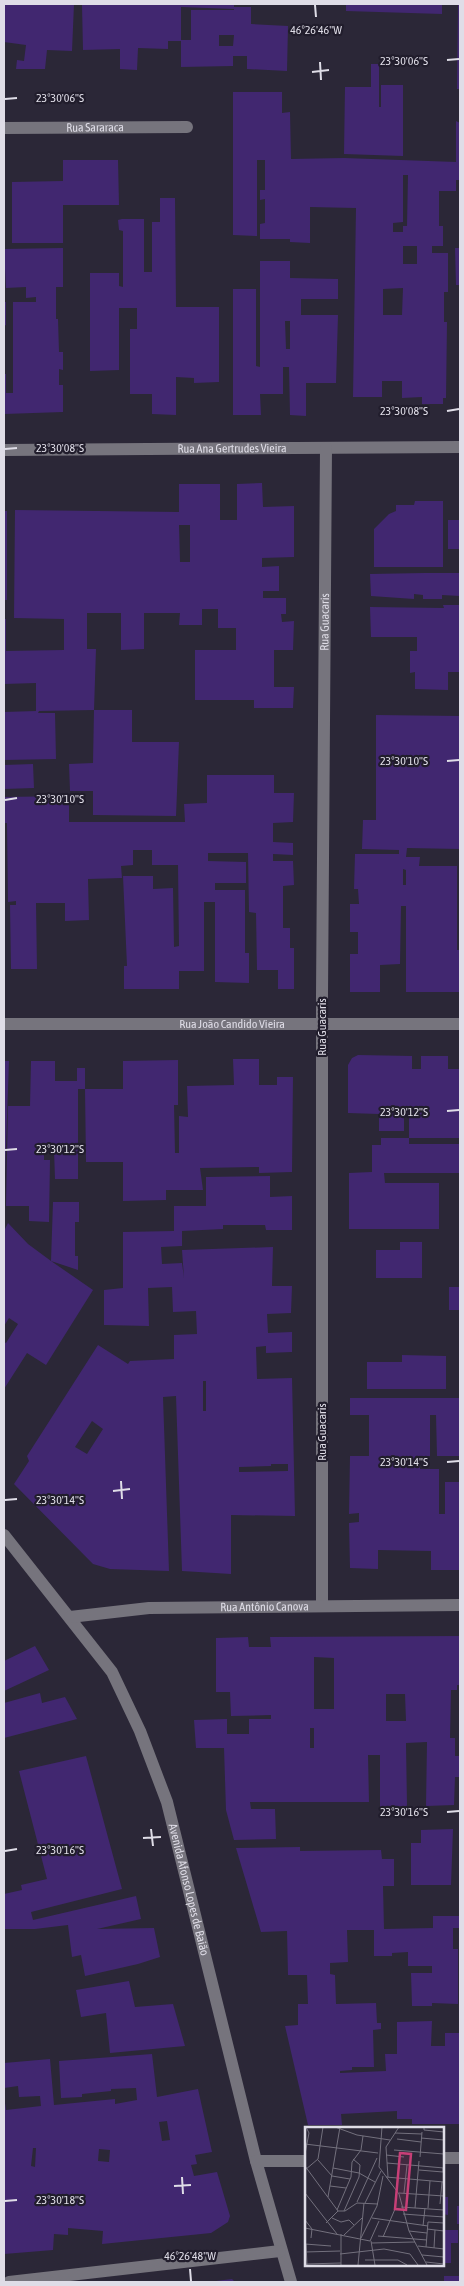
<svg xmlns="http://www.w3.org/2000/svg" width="464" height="2286" viewBox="0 0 464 2286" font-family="'Asap Condensed',sans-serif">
<rect width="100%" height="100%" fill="#2b2737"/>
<!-- building -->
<path fill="#412770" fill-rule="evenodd" d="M4,4H74L72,51L47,50L45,69H16L17,60L24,61L26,45L4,42Z
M89,4H234V7H251V24L288,26L287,71L247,69V56H233V66L181,67V41H168V49L138,48L137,70L120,69V49L83,50L82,5ZM181,7L234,9V10H191V40H181ZM219,35H234L233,46H219Z
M346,4H442V14L346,11Z
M458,4H460V89H457Z
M371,64H379V107H381V85H403V156L344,154L345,87H371Z
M233,92H282V113L290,112L291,159L344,158L456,162V121L460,123V180H456V191H439V226H443V246H432V253H448V292H444V322H447L446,398H443V404H422V397L402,398V381H382V397H353L356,208L310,207V243L290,242V239H260V224L265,223V199L260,200V190H265V160H257V236L233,235ZM403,175H408L407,226H403V232H393V223L403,222ZM403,246H417V264H403ZM403,288L402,315H383V289Z
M63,160H118L119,205H63V243H12V182L63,181Z
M160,198H175L176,307H219V382L194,383V378L176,377V415L152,414V394H130V329H137V308H119V370L90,371V273H119V286L123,287V231L119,230L118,220L122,219H144V272H152V222H160Z
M63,248V287H56V319H58L59,352H63V370L59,369V385H63V412L4,414V374H6V393H13V302H36V297L26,298V287L6,288L4,249Z
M455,248H460V285H456Z
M260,261H290V278L338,279V299H301V315H338L336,383H306V416L290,415L289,367H283V394H260L261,415H233V289H256V366L260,367ZM285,321H290V349H286Z
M4,302H6V325L4,326Z
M262,483L263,507L294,506V557L262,558V567L279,566V591H263V598H286V614H281L282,622L294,621L293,650H274V687H294L293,708H254V700H195V650H236V628H218V609H202V625H179L180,613H144V649L121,650V613H87V649H96L94,710L39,711L38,713H55L56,759L4,760V712L36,711V683L4,684V619H6V651L64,650V619L14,618L15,510L179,512V484H220V520H237V484ZM179,525H190V562H180Z
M415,501H443V567H374V529L389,514L396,511V505H414Z
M4,511H7V600H4Z
M448,520H460V549H448Z
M424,573H460V596L442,595V599H423V595L414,594V599L371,596L370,574Z
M443,605H460V672H448V690L415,689V672L410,673V651H417V637H371L370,607L444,608Z
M94,710H132V742H179L176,816L93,815V791H70L69,764L93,763Z
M376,715L460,716V849L407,848L406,857H420L419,866H457V950H460V992H406V906H401L400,964L380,965V992H350V954H358V932H350V904H359L358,889H354L355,854H399V850L362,849L363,820H376ZM403,869L406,870V885H403Z
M33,764L34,788L4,789V765Z
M207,775H274V793H294L293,822L273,823V842L293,843V855L273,854V861H293L294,885L283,886V928H290V948H294V989H278V970H257L256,913L249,912L248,853H208V861L246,862V883H215V890H245V953H249V983L215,982V902H204V971H179V989H124V966H127L123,876H153V889L173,888L174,947L179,946L178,865H152V850H133V865L121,866L122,878L88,879L89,920L65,921V903H36L37,969H11L10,905H16V901L8,902L7,823H4V797L69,796V822H185L184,804L207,803Z
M358,1055L412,1056V1069H421V1056H448V1069H460V1138H409V1144H460V1173H384L385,1183H439V1229H349V1173L372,1172V1145H381V1138H409V1114H404V1131H379V1114L348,1113V1065L352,1058Z
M233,1059H259V1085H277V1077H293L292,1172L259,1173V1167L200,1168L203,1190H166V1200L123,1201V1162H86L85,1089H123V1061L178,1060V1105H174L175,1153H179V1116L188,1117L187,1086L234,1085Z
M4,1061H9L5,1174H4Z
M31,1061H55V1081H77V1068H85V1089H78V1179H55L54,1150L44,1149V1160H50L49,1222L29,1221V1206H6L8,1106H30Z
M270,1176V1197L292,1196V1230H266L265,1225H223V1229L182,1231V1246L161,1247L162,1264L182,1263L184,1278L182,1250L273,1247L272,1286H292L291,1313L267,1314L268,1333L292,1332V1352L266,1353V1346L256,1347L257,1379L292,1378L295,1516L231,1515V1574L182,1571L176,1396L163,1397L169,1571L110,1569L93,1564L14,1484L29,1461L27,1456L98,1345L128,1364L130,1361L174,1359V1335L197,1334L196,1311L173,1312L172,1287L148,1288L149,1326L104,1325V1290L123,1288V1232L174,1231V1206H206V1177ZM203,1381H206V1411H203ZM92,1421L103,1429L87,1454L75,1447ZM271,1464H288V1471L239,1472V1467L271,1466Z
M53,1202H79V1222H75V1256H78V1270L51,1261L93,1290L46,1365L27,1353L4,1389V1342L6,1343L18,1324L9,1318L4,1326V1231L8,1223L28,1244L51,1261Z
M400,1242H422V1278H376V1250H400Z
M449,1287H460V1310H449Z
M402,1355L446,1356V1389H367V1362H402Z
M350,1398H460V1456H437L436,1415H430V1456H420V1469H439V1514H445V1482H460V1570H431V1551L378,1550V1569L350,1568L349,1523L359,1522V1513L349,1514L350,1456H369V1415H350Z
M460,1636V1685H457V1690H451L450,1738H455V1756H460V1777H455L454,1805L426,1806L427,1742L406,1743L407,1806L380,1807V1755H368L369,1802H250L251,1809H275L276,1839L234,1840L226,1810L224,1748H196L194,1720L227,1719V1734H249V1719H271V1715L231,1716L230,1692H216V1638L248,1637L249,1647H271L270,1637ZM314,1657L334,1658V1709H314ZM386,1694H405L406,1721H386ZM310,1728H314V1748H310Z
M35,1646L49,1670L4,1691V1661Z
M40,1693L42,1703L65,1697L77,1719L4,1738V1703Z
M86,1756L122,1889L31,1912L33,1920L136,1896L141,1919L97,1929L154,1928L160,1957L138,1964L85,1976L81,1955L72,1957L68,1925L35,1929H4V1894L22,1890L21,1885L47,1879L19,1771Z
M453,1829L451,1885H411V1843H421V1830Z
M300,1847V1851L381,1850L382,1859H394V1886H383L384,1929L433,1928V1916H460V1928H453V1949H458V2004L432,2003V2006H412L411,1973H432V1966H408V1952L392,1953V1956H374V1930H347L348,1962L330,1963V1974L335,1975L336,2004L376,2003L377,2023H381V2029L373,2030L374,2067H352V2070L340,2071V2073L386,2071L385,2054H397V2022L432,2021L431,2046H445V2033H460V2124H412V2119H397V2111L341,2114L342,2125H308L285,2026L298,2025V2004H308L307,1975H288L287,1931L261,1932L236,1848Z
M129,1981L135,2007L173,2004L185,2046L110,2053L106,2013L81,2017L76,1990Z
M152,2054L157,2097L198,2089L212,2152L195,2155L197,2164L191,2165L194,2176L217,2172L230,2216L228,2222L211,2233L102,2244L103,2231L68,2228V2235L54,2234L53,2250L4,2254V2096L6,2110L41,2106L40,2096L19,2097L18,2086L4,2088V2063L50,2059L54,2105L115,2099V2104L137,2100L136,2088L111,2089V2091L82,2094V2097L61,2098L59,2061ZM167,2121L170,2140L162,2141L159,2122ZM33,2148H36L35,2167L31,2166ZM99,2149L110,2150L109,2162L98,2161Z
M443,2197H448V2215L443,2214Z
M457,2206H460V2224H457Z
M443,2230H458V2243H451V2263H443Z
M444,2276H460V2282H444Z
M232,2279L235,2282H217L216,2281Z"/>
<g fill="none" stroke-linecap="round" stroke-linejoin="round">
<!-- minor -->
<g stroke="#76747d" stroke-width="12">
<path id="s1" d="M4,128L187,127"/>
<path id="s2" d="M4,450L460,447"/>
<path id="s3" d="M4,1024H460"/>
<path id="s4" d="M4,1535L112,1672L140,1731L167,1802L256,2161L291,2282"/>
<path id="s5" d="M322,1606V996L326,448"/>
<path id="s6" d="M70,1617L149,1608L460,1605"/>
<path d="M443,2158H460"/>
<path d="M256,2161H306"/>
<path d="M9,2282L280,2251"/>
</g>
</g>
<!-- ticks -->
<path fill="none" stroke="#dfdde7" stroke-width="2" d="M315,5L316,17M447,60L459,59M320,62L321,80M312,72L329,70M5,99L17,98M447,411L459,409M5,449L17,448M447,761L459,760M5,800L17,798M447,1111L459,1110M5,1150L17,1149M447,1462L459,1461M121,1481L122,1499M113,1491L130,1489M5,1500L17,1499M447,1812L459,1811M151,1829L153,1846M143,1838L161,1837M5,1851L17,1849M182,2177L183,2194M174,2186L191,2185M5,2201L17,2200M190,2269L191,2281"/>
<g text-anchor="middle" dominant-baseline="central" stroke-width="4.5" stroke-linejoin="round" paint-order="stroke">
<!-- street labels -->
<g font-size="12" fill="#dfdde7" stroke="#211d2c">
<text stroke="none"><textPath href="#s1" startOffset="91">Rua Sararaca</textPath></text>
<text stroke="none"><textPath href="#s2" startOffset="228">Rua Ana Gertrudes Vieira</textPath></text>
<text stroke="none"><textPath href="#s5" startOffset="984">Rua Guacaris</textPath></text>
<text stroke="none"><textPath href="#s3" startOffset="228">Rua João Candido Vieira</textPath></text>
<text transform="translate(322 1027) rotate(-90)">Rua Guacaris</text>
<text transform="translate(322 1432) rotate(-90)">Rua Guacaris</text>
<text stroke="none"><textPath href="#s6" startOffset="195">Rua Antônio Canova</textPath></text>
<text stroke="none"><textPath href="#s4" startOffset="406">Avenida Afonso Lopes de Baião</textPath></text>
</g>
</g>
<!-- overview -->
<g transform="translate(305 2127)">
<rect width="139" height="139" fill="#2b2737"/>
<path fill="none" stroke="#73707d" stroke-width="1" d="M30,0L52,8L85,13M77,0L74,40L94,67L104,104L122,138M119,0V3L139,5M90,6L117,7M116,11L139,13M92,12L116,15M0,17L73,26M89,23L139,27M0,27L4,6L1,0M81,28L99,30M115,30L117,5M13,33L27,49L45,52M82,36L139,41M0,39L33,84H40L52,76L73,77M28,41L54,46L70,55M0,43L13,32L18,0M114,43L138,45V41M81,50L139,55M83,50L81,20L94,0M25,59L41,61M0,66L32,107M94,66L139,69M99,66L102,38M23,70L35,0M52,75L72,31M60,76L76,44M135,77L137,55M96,80L139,83M110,81L114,34M123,81L125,54M32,83L46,50L47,35L56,23L58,9M39,84L54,50L55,38L48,32M98,87L139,90M27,91L36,95L44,93L49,98M67,91L123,99M0,93L7,102L6,111M21,96L33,84M118,99L120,81M0,101L65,114L74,94M122,102L139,104M104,104L122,106M39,108L57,91M73,109L122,113M78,110L90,82M56,111L72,79L78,49M66,114L70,138M66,116L110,115M0,117L26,119M1,117L2,138M113,119L139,122M121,120L123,95L139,96M129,121L130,103M0,125L35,124M35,127L79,122L105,127L113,138M117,128L139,130M60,133H93L102,138M121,135L139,137M0,137L36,136M36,138V107M53,138L59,76"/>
<path fill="#c83f77" fill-opacity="0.15" stroke="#c83f77" stroke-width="2.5" d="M95,26L106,27L101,83L90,82Z"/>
<rect width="139" height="139" fill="none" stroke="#dfdde7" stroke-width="2.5"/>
</g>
<g font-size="12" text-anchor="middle" fill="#dfdde7" stroke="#211d2c" stroke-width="4.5" stroke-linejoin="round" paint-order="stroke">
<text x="316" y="34">46°26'46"W</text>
<text x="404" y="65">23°30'06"S</text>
<text x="60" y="102">23°30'06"S</text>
<text x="404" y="415">23°30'08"S</text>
<text x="60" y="452">23°30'08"S</text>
<text x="404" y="765">23°30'10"S</text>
<text x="60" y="803">23°30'10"S</text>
<text x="404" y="1116">23°30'12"S</text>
<text x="60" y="1153">23°30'12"S</text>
<text x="404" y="1466">23°30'14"S</text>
<text x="60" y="1504">23°30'14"S</text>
<text x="404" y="1816">23°30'16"S</text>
<text x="60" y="1854">23°30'16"S</text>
<text x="60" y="2204">23°30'18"S</text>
<text x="190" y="2260">46°26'48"W</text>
</g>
<!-- border -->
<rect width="464" height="2286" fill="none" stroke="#dfdde7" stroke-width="10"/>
</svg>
